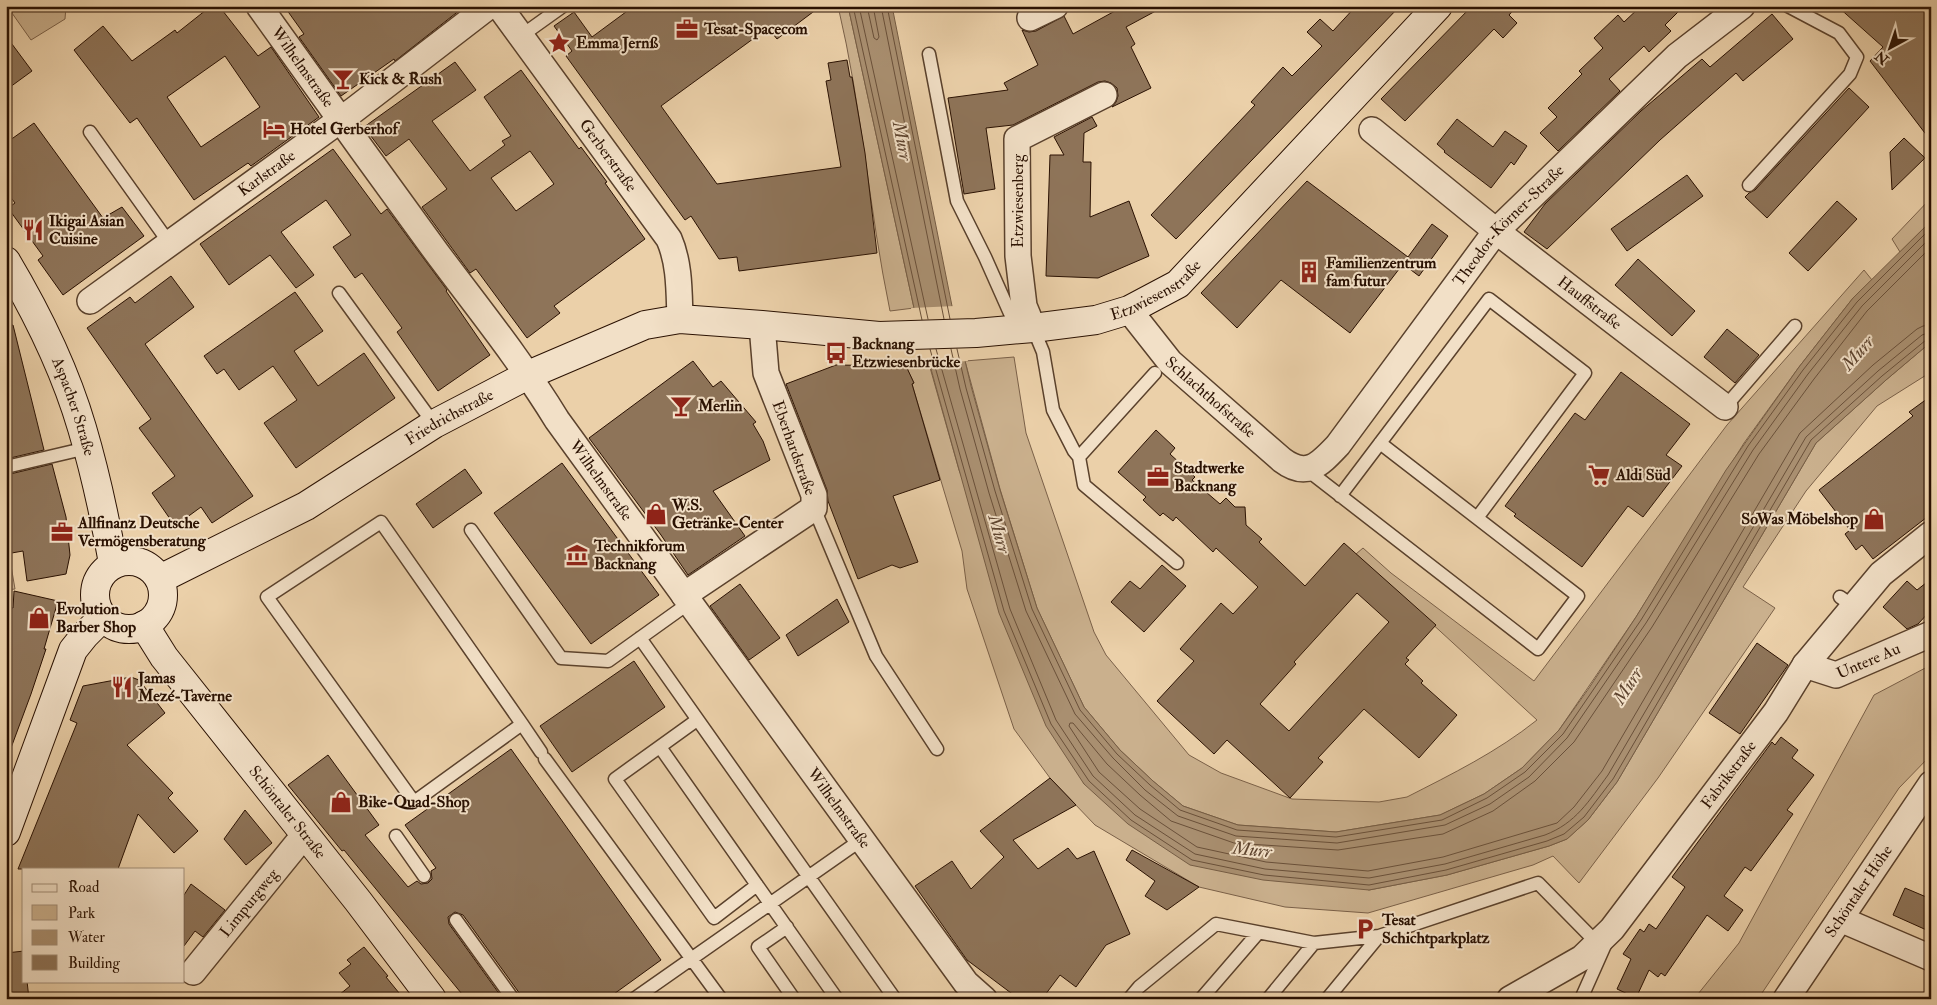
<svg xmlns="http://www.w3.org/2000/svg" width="1937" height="1005" viewBox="0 0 1937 1005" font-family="'IM FELL Double Pica',serif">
<rect width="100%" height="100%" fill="#ebd0a9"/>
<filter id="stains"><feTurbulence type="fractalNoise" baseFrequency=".004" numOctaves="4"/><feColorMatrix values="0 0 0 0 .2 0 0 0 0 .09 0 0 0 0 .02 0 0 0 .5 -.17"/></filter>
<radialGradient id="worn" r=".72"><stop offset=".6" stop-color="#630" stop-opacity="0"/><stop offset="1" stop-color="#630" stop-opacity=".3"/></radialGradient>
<!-- green -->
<path fill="#cab08d" stroke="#7a6048" d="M7,6H66L65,19L31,40Z
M838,6H848L914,308L890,311C869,210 862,107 838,6Z
M1931,198V221L1900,252L1892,239Z
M1864,270L1872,280L1853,298L1799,367L1744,443L1636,617L1559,730L1522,768L1484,794L1440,815L1336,832L1238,825L1183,806L1153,781L1120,750L1084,707L1037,608L1000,489L965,361L1014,357L1026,433L1094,632L1106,655L1189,755L1221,773L1292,799L1379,802L1407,797C1452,774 1497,752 1537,720L1356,554L1363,548L1391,573L1534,681L1727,425Z
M1931,342V372L1877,406L1806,491L1743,587L1775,608L1658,778L1579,883L1553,856L1533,865L1368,913L1285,907L1199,887L1095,825L1050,778L1014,729L967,589L962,551L912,384L914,383L905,365L929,364L959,470L1084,784L1369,890L1447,875L1549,846L1567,839L1588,820L1617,782L1816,443L1886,380Z
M6,554H9L15,589L6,590Z
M1931,665V755L1899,788L1758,999H1694L1739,943L1874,695Z"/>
<!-- water -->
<path fill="#a98f70" stroke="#765d44" d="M848,6H892L952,306L971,386L1000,490L1037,608L1084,707L1120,750L1153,781L1183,806L1238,825L1336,832L1440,815L1484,794L1522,768L1559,730L1589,688L1636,617L1726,470L1799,367L1853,298L1931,221V342L1886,380L1816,443L1617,782L1588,820L1567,839L1549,846L1447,875L1369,890L1263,880L1190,865L1128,824L1084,784L1046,726L999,613L914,308Z"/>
<!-- pier -->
<path fill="#ebd0a9" d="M955,306L968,361L926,364L911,308Z"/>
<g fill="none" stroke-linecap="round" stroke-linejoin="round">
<!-- shore -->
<path stroke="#6a5039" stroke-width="1" d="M853,6L922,320
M859,6L928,319
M867,6L874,38L877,40L879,37L873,6
M881,6L944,319
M887,6L950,319
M1931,247L1867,311L1814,379L1759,454L1652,627L1574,742L1535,781L1493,811L1443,834L1338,850L1234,843L1171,821L1140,795L1107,764L1073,723H1070L1069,726L1099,772L1140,809L1197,847L1266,862L1368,871L1443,857L1557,823L1574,807L1602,771L1800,433L1873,365L1917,329L1923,326L1931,325
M930,349L1004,611L1051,724L1089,781L1131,820L1192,860L1264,875L1369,885L1446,870L1547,841L1564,834L1584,817L1613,779L1811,440L1882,376L1926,340L1931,338
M936,349L1010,609L1056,720L1093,776L1135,815L1195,854L1265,869L1369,878L1445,864L1545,835C1576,823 1589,801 1608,775L1806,437L1878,371L1922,335L1931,332
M951,349L960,389L989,493L1026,611L1075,714L1113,758L1145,790L1178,816L1236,836L1337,843L1445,825L1490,804L1529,777L1567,738L1646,623L1753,450L1808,374L1862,306L1931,237
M957,349L966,388L995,491L1032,609L1080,710L1117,754L1150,785L1180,810L1237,830L1336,837L1442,820L1487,798L1525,772L1563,734L1641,620L1748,446L1803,370L1857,302L1931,228"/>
</g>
<!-- building -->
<path fill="#8e7459" stroke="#2a1102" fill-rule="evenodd" d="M211,6H219L258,56L271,47L319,117L251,166L248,163L194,200L137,118L130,123L74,50L103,26L132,61L175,30L177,33ZM225,56L260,107L201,147L167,97Z
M284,6H465L395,61L394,59L341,96L299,37L304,34Z
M634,6H821L777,39L768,28L661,106L717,184L841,167L826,81L831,80L828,63L847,60L850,77H852L865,153L877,253L739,271L737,257L719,259L691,216L685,220L566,56L572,51L554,26L574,12L592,37Z
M1124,6H1165L1126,27L1135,44L1131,47L1151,88L1112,107L1116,102L1118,96L1117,88L1111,83L1105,81L1098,82L1013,125L986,128L995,189L964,194L948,98L1008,90L1004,83L1038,65L1022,30L1029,32L1036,31L1064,16L1073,34Z
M1356,6H1400L1176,239L1151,215L1255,105L1251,102L1283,67L1292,76L1322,46L1307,32L1320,19L1333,31Z
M1472,6H1517L1509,15L1517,23L1503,38L1494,29L1405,121L1381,99Z
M1641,6H1684L1665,25L1671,31L1649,52L1644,46L1609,79L1620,91L1558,151L1540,133L1557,117L1548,108L1582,74L1579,71L1603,48L1594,38L1618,15L1624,22Z
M1837,6H1931V141L1870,61L1883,47Z
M1772,14L1793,39L1743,81L1736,73L1660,140L1547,249L1524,232L1545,204L1641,111L1702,59L1710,67Z
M6,36L32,71L6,90Z
M455,62L476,90L432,121L470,171L505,145L502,141L511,136L484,97L521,70L579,149L581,147L607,182L605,183L645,239L554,306L560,313L527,338L476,269L470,273L422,207L447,189L409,139L386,156L364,127ZM530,151L554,184L516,211L491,178Z
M1849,88L1869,107L1767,218L1745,197L1749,193L1755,190Z
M1092,117L1097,126L1084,133L1083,162H1091L1090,217L1129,201L1149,256L1098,278L1046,276L1050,155H1064L1054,137Z
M1457,119L1493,147L1505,131L1527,146L1514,165L1511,162L1491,188L1444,152L1445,151L1437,144Z
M34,123L103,218L122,207L144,236L63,295L38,260L43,256L8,208L15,203L6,191V143Z
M1904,138L1925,158L1892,190L1890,152Z
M333,149L381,214L387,209L447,290L446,291L490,355L438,391L397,332L402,328L362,273L355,278L333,247L351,235L326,200L281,232L314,275L296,288L270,255L229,285L200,244Z
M1687,175L1703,196L1627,251L1611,229Z
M1307,181L1408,257L1432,224L1448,236L1419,276L1403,264L1406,260L1350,333L1281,280L1237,328L1201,293Z
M1837,201L1857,219L1808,271L1789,253Z
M1638,259L1695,311L1672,336L1615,285Z
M171,276L194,307L145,344L253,496L212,523L201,507L175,526L152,493L175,476L139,428L151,419L87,328L130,297L135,303Z
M295,292L323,331L294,351L318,386L364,353L395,398L296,468L264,423L297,400L273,366L239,390L224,369L217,374L204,356Z
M13,325L44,450L6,459V326Z
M1727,329L1759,355L1735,383L1704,357Z
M693,361L713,387L721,381L756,422L753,424L763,441L770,460L713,491L745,536L688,575L661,535L589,438Z
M836,365L906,366L914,383L912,384L940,480L893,496L918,562L900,568L892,565L858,579L828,501L827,490L786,384Z
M1621,372L1690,424L1666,455L1682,466L1643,517L1628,506L1582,567L1514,516L1516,514L1505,506L1575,413L1585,420Z
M1931,396V514L1873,559L1862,545L1856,550L1845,534L1850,530L1819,490L1913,416L1909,412Z
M1156,430L1175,448L1170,454L1195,477L1192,480L1220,504L1226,498L1235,507H1245L1246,525L1262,539L1259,542L1305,586L1344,543L1436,625L1406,658L1409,660L1405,664L1423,681L1421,683L1457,715L1419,758L1364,709L1318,758L1323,762L1290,798L1227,740L1214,754L1157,701L1194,661L1180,649L1221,603L1233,614L1258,587L1216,548L1213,552L1176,517L1173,521L1163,513L1160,516L1143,500L1146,497L1118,472ZM1357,593L1389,622L1289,731L1260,704L1296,664L1294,662Z
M562,463L659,595L591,644L494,513Z
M52,464L66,517L70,555L66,574L27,581L23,551L6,554V475Z
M465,469L482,493L433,528L416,504Z
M1162,565L1186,586L1144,632L1111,602L1130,581L1140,589Z
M1931,579V610L1918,624L1907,629L1883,607L1907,581L1917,590Z
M740,584L780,638L749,660L710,606Z
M14,591L58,601L44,649H46L31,694L8,756L6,755V607L13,608Z
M837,599L849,622L798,656L786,635Z
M1757,643L1788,665L1740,734L1709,713Z
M634,661L665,707L572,772L540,726Z
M131,677L139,680L165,713L127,745L173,793L168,798L198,831L174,853L138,814L118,869H18L77,723L70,720L83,686Z
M1781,737L1798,750L1792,758L1814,775L1787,810L1793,814L1751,871L1745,867L1724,896L1743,910L1728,931L1707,915L1665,976L1661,973L1658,977L1649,970L1636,998L1617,989L1631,959L1623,954L1640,929L1644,932L1649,924L1656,929L1685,887L1672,877L1772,742L1775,745Z
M511,749L661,960L607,999H521L520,994L463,915L455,912L448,917L449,924L503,999H466L344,850L342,851L288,785L328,755L379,825L365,835L408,887L417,881L421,884L428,883L432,879L431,871L436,868L405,825Z
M1050,778L1076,805L1013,840L1038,869L1068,848L1077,859L1094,851L1130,934L1106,945L1076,987L1060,975L1042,999H1019L967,960L915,886L952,861L971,889L1004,857L980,831Z
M245,810L272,843L246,865L224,839Z
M1132,850L1199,887L1167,910L1145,896L1155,881L1126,860Z
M191,884L225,910L203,937L195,931L184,946V895Z
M1905,888L1931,899V932L1893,915Z
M364,947L388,976L386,977L404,999H334L350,986L339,973L351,964L347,960Z
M24,951V981H27L29,999H8L6,953Z"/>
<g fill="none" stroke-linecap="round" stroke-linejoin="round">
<!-- lane casing -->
<g stroke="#5a412c" stroke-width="15">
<path id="lane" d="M521,36L563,6
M929,54L957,201L985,257L1017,329
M90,132L170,244
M1749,185L1850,74L1857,57L1839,33L1788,6
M339,293L434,424
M1033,328L1043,352L1053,410L1074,451L1079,457L1155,373
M1725,407L1795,326
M1079,457L1084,485L1177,563
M6,467L87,448
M1306,469L1538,649L1578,596L1380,443
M1340,496L1489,299L1585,373L1477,518
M814,508L876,656L937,749
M471,530L561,658L608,661L689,603
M1840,597L1853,606
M640,638L895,999
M697,720L615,779L714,918L757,885
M522,724L414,802L267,597L381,522L522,724L541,752
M660,747L837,999
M545,759L721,999
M396,836L424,876
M456,920L513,999
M787,927L758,947L794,999
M634,999L861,840
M1129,999L1139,987L1216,924L1314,943L1379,936L1538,883L1597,943
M1201,999L1258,933
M1268,999L1314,943
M1327,999L1379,936
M1581,999L1605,945"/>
</g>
<!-- street casing -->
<g stroke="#5a412c" stroke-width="28">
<g id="street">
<path id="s1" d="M259,6C318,89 377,171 437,253C478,308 521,361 557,420L966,983L984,999"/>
<path id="s2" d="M499,6L669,239C680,264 679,293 680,319"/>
<path d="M1030,18L1055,6"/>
<path id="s3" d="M1372,130L1496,231L1725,407"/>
<path id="s4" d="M90,301L354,110L489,6"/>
<path id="s5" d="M1129,310L1170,362L1282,460C1307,479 1320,464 1338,445L1496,231L1677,56L1742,6"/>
<path d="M1033,328L1024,306L1018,256L1017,139L1104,95"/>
<path d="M684,595L814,508V495L766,373L762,325"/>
<path id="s6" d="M1805,665L1836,675L1931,634"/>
<path d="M1840,919L1931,958"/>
<path id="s7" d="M193,972L305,834"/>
<path id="s8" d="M1510,999L1582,958L1612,929L1776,712L1805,665L1881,574L1931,534"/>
<path id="s9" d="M1786,999L1931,784"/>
</g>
</g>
<!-- secondary casing -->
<g stroke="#2a1102" stroke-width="30">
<g id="secondary">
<path id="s10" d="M6,261C37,313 65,370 82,428C95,472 105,518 113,563"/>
<circle cx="129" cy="595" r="34"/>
<path id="s11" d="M160,579L306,506L434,424L528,375L645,325L680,319L762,325L879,336L976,333L1033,328L1096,320L1129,310L1178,284L1438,6"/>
<path id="s12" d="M144,625L164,657L358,901L432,999"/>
<path d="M6,832L73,650L85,635L103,617"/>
</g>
</g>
<!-- lane -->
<use href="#lane" stroke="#f2e0c7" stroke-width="12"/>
<!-- street -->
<use href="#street" stroke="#f2e0c7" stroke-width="25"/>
<!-- secondary -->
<use href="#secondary" stroke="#f2e0c7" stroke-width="28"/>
</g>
<!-- icons -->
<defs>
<g id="office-bare" transform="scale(1.725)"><path d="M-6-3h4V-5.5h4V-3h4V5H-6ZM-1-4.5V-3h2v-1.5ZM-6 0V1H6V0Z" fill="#8f2418" stroke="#f2e0c7" stroke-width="2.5" paint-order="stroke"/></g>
<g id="sight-bare" transform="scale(1.725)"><path d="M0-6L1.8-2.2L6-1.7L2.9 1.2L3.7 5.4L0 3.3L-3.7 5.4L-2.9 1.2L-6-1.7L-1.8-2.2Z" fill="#8f2418" stroke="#f2e0c7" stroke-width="2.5" paint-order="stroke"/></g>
<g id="bar-bare" transform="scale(1.725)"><path d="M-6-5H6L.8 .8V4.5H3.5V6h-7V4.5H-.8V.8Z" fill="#8f2418" stroke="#f2e0c7" stroke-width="2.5" paint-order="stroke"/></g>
<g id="hotel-bare" transform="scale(1.725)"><path d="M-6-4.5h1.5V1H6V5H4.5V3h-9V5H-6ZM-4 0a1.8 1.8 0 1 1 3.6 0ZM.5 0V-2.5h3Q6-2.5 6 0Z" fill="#8f2418" stroke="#f2e0c7" stroke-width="2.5" paint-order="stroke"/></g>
<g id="restaurant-bare" transform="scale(1.725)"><path d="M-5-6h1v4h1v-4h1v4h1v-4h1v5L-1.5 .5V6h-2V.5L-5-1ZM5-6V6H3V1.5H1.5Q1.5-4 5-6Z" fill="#8f2418" stroke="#f2e0c7" stroke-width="2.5" paint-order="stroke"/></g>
<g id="building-bare" transform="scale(1.725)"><path d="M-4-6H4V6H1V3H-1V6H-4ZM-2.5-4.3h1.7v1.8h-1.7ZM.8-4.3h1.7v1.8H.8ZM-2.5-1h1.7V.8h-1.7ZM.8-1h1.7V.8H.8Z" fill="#8f2418" stroke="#f2e0c7" stroke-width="2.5" paint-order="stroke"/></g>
<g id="bus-bare" transform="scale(1.725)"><path d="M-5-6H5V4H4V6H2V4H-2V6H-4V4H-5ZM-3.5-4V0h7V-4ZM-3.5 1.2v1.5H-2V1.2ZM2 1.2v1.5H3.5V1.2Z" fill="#8f2418" stroke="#f2e0c7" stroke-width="2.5" paint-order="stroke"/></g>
<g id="supermarket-bare" transform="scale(1.725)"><path d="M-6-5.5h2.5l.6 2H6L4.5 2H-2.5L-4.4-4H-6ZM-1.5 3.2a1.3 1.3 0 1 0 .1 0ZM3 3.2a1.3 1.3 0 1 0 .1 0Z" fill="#8f2418" stroke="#f2e0c7" stroke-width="2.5" paint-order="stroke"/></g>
<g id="shop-bare" transform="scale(1.725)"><path d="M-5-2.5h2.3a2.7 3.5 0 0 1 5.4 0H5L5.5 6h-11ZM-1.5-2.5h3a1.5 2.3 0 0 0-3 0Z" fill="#8f2418" stroke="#f2e0c7" stroke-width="2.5" paint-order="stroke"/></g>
<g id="museum-bare" transform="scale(1.725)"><path d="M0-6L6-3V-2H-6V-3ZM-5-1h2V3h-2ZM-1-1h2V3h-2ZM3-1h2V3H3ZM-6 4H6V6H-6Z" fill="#8f2418" stroke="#f2e0c7" stroke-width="2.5" paint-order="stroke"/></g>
<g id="parking-bare" transform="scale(1.725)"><path d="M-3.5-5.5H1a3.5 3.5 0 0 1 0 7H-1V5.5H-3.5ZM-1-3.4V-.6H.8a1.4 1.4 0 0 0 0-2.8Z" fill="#8f2418" stroke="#f2e0c7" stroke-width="2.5" paint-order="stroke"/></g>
</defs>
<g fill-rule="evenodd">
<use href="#office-bare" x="687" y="29"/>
<use href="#sight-bare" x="559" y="43"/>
<use href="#bar-bare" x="343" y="79"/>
<use href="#hotel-bare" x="274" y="129"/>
<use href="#restaurant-bare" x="33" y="230"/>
<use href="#building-bare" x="1309" y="272"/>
<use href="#bus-bare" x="836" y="353"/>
<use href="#bar-bare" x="681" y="406"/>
<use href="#supermarket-bare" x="1599" y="475"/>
<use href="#office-bare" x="1158" y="477"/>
<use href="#shop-bare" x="656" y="514"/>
<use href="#shop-bare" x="1874" y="519"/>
<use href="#office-bare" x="62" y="532"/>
<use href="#museum-bare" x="577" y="555"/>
<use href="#shop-bare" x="39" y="618"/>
<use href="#restaurant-bare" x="122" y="687"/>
<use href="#shop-bare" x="341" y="802"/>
<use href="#parking-bare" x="1365" y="929"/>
</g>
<g text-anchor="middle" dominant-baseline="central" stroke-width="4" stroke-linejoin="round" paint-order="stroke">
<!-- poi labels -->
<g font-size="16" font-weight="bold" fill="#2a1102" stroke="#f2e0c7" text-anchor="start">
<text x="704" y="29">Tesat-Spacecom</text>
<text x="576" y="43">Emma Jernß</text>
<text x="359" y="79">Kick &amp; Rush</text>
<text x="290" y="129">Hotel Gerberhof</text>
<text x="49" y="221">Ikigai Asian<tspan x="49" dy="18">Cuisine</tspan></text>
<text x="1326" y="263">Familienzentrum<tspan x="1326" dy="18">fam futur</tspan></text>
<text x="852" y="344">Backnang<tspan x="852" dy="18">Etzwiesenbrücke</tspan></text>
<text x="698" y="406">Merlin</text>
<text x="1174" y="468">Stadtwerke<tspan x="1174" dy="18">Backnang</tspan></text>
<text x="1616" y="475">Aldi Süd</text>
<text x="672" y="505">W.S.<tspan x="672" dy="18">Getränke-Center</tspan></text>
<text x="1858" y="519" text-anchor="end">SoWas Möbelshop</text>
<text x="78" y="523">Allfinanz Deutsche<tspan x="78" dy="18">Vermögensberatung</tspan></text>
<text x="594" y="546">Technikforum<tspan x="594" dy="18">Backnang</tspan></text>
<text x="56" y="609">Evolution<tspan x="56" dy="18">Barber Shop</tspan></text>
<text x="138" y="678">Jamas<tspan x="138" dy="18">Mezé-Taverne</tspan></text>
<text x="358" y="802">Bike-Quad-Shop</text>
<text x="1382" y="920">Tesat<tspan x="1382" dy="18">Schichtparkplatz</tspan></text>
</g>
<!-- street labels -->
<g font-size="16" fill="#2a1102" stroke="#f2e0c7">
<text stroke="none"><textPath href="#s1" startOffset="75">Wilhelmstraße</textPath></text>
<text stroke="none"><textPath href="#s2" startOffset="185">Gerberstraße</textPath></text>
<text stroke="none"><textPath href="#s4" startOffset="218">Karlstraße</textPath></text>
<text transform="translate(1018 201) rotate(-90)">Etzwiesenberg</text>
<text stroke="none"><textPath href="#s5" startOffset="560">Theodor-Körner-Straße</textPath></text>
<text stroke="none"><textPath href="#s11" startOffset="1069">Etzwiesenstraße</textPath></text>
<text stroke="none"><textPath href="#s3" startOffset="278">Hauffstraße</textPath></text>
<text stroke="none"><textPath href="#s5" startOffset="120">Schlachthofstraße</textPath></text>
<text stroke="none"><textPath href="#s10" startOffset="161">Aspacher Straße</textPath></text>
<text stroke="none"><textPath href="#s11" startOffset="332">Friedrichstraße</textPath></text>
<text transform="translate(794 448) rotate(70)">Eberhardstraße</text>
<text stroke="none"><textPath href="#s1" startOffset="585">Wilhelmstraße</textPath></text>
<text stroke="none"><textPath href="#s6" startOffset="68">Untere Au</textPath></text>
<text stroke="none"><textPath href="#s8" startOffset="318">Fabrikstraße</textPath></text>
<text stroke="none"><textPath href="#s1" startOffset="990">Wilhelmstraße</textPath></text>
<text stroke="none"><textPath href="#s12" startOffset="236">Schöntaler Straße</textPath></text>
<text stroke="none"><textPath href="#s9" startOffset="130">Schöntaler Höhe</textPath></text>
<text stroke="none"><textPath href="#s7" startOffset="89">Limpurgweg</textPath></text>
</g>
<!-- water labels -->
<g font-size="18" font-style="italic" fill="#5d432e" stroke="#f2e0c7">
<text transform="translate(902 141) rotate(79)">Murr</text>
<text transform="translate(1858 353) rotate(-49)">Murr</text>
<text transform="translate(999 534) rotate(74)">Murr</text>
<text transform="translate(1628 686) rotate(-58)">Murr</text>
<text transform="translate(1252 850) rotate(6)">Murr</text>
</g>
</g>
<!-- margin -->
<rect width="1937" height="1005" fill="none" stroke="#ebd0a9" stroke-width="25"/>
<rect x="8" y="8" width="1922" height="990" fill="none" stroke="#2a1102" stroke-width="2.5"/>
<rect x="12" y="12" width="1912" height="980" fill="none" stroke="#2a1102"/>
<!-- legend -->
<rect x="22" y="868" width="162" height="115" fill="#f2e0c7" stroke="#a28d78"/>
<rect x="32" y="884" width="25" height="8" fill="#f2e0c7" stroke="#a28d78"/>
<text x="68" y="892" font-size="15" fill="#2a1102">Road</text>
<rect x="32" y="905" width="25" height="15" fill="#cab08d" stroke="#a28d78"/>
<text x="68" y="918" font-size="15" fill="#2a1102">Park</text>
<rect x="32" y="930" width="25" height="15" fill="#a98f70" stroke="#a28d78"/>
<text x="68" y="942" font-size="15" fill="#2a1102">Water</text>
<rect x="32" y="955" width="25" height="15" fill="#8e7459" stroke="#a28d78"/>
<text x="68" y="968" font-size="15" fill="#2a1102">Building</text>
<!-- north arrow -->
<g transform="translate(1890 48) rotate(220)" stroke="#f2e0c7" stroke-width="4" paint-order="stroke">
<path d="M0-4L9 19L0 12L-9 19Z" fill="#2a1102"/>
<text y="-8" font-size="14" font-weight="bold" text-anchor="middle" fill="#2a1102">N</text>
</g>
<rect width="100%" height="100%" filter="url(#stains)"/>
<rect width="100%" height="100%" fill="url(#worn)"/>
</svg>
